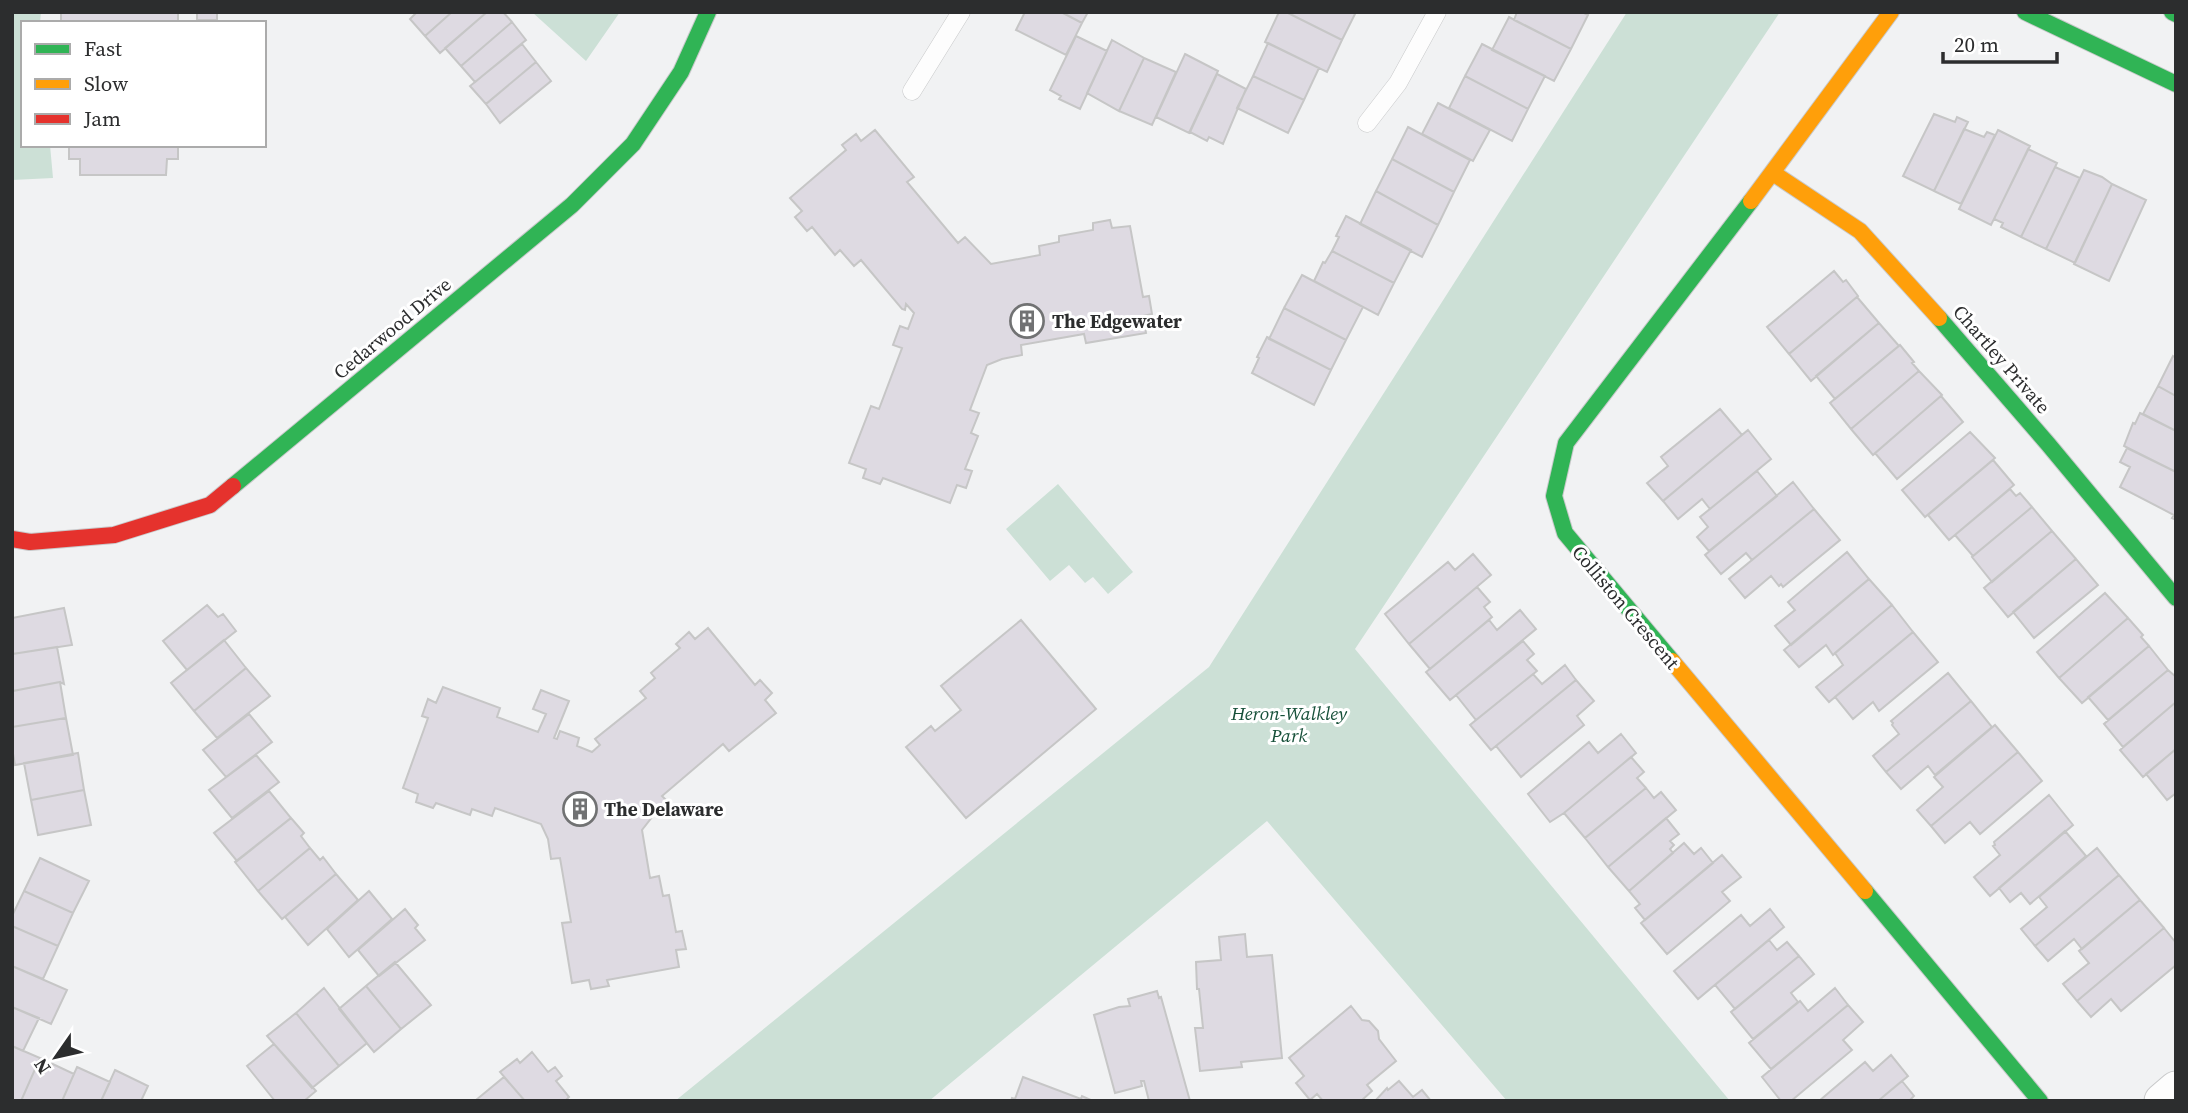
<svg xmlns="http://www.w3.org/2000/svg" width="2188" height="1113" viewBox="0 0 2188 1113" font-family="'Source Serif 4',serif">
<rect width="100%" height="100%" fill="#f1f2f3"/>
<!-- green -->
<path fill="#cce0d6" d="M12,12H41L40,23H23V145H50L53,178L12,180Z
M532,12H620L586,61Z
M1627,12H1780L1355,649L1730,1101H1507L1267,821L929,1101H675L1209,667Z
M1058,484L1133,572L1108,594L1093,577L1085,583L1069,565L1050,581L1006,529Z"/>
<!-- building -->
<path fill="#dedae2" stroke="#c6c6c6" stroke-width="2" d="M61,12H178V23H61Z
M197,12H217V20H197Z
M417,12H452L425,36L410,19Z
M452,12H487L440,53L425,36Z
M487,12H503L512,22L461,66L445,48Z
M1025,12H1061L1082,23L1066,55L1016,30Z
M1061,12H1088L1082,23Z
M1279,12H1286L1342,40L1327,72L1265,42Z
M1286,12H1356L1342,40Z
M1517,12H1582L1588,15L1571,49L1514,20Z
M1509,17L1571,49L1554,81L1492,50Z
M512,22L526,40L475,82L461,66Z
M1076,36L1107,51L1080,109L1059,99L1061,96L1050,90Z
M1112,40L1144,58L1119,111L1087,93Z
M1268,43L1319,68L1304,100L1253,76Z
M522,44L536,62L486,104L470,86Z
M1482,44L1545,76L1528,109L1465,76Z
M1185,54L1218,71L1189,133L1156,117Z
M1144,58L1176,72L1152,125L1119,111Z
M536,62L551,81L500,123L486,104Z
M1217,74L1246,89L1223,144L1209,137L1207,141L1190,132Z
M1253,76L1304,100L1288,133L1237,108Z
M1465,76L1528,109L1512,141L1449,108Z
M1438,103L1490,130L1473,161L1422,134Z
M1934,114L1955,122L1957,117L1968,122L1934,191L1903,176Z
M1408,127L1470,160L1454,192L1392,159Z
M1964,129L1984,137L1987,132L1995,135L1961,204L1934,191Z
M875,130L914,177L907,182L958,243L965,237L991,264L1040,255L1039,246L1059,242V236L1093,230V223L1110,220L1112,228L1130,226L1143,297L1149,296L1152,314L1143,316L1146,333L1086,343L1084,334L1021,345L1022,355L1002,359L987,365L970,410L979,413L971,433L978,436L965,469L972,471L966,488L957,485L950,503L883,478L880,484L863,478L866,469L849,463L871,406L879,409L902,348L893,345L900,326L908,329L914,313L906,304L905,310L902,309L861,260L854,266L840,250L835,255L812,227L807,231L795,217L802,211L790,198L846,150L842,145L856,134L861,141Z
M1998,130L2030,146L1991,225L1959,209Z
M69,145H178V159H167L166,175H80V159H69Z
M2028,149L2057,163L2021,237L2001,227L2003,223L1994,219Z
M1392,159L1454,192L1438,225L1376,191Z
M2055,167L2080,178L2046,249L2021,237Z
M2084,170L2102,177L2112,184L2075,263L2046,249Z
M2112,184L2146,200L2109,281L2074,264Z
M1376,191L1438,225L1422,257L1360,224Z
M1346,216L1411,250L1394,283L1332,251L1339,237L1336,236Z
M1332,251L1394,283L1378,315L1314,281L1323,262L1325,263Z
M1834,271L1843,282L1846,280L1858,296L1789,354L1767,327Z
M1302,275L1363,307L1346,340L1284,308Z
M1857,297L1879,323L1811,381L1789,354Z
M1284,308L1346,340L1331,370L1269,339Z
M1879,323L1899,346L1835,399L1816,376Z
M1267,337L1331,370L1314,405L1252,373L1259,358L1257,357Z
M1900,345L1914,362L1912,363L1919,371L1851,429L1830,403Z
M2173,356L2176,358V396L2158,386Z
M1919,371L1942,395L1873,455L1851,429Z
M2158,386L2176,396V431L2143,414Z
M1941,396L1963,422L1897,479L1875,453Z
M1720,409L1742,435L1663,501L1647,483L1668,466L1661,457Z
M2140,413L2176,431V472L2124,446L2133,423L2135,424Z
M1748,430L1771,459L1710,509L1702,499L1678,519L1663,501Z
M1970,432L1995,458L1925,517L1902,490Z
M2127,448L2176,472V520L2172,518L2174,515L2120,487L2130,467L2120,462Z
M1993,460L2014,485L1949,540L1928,515Z
M1757,471L1777,496L1709,551L1697,537L1708,527L1700,517Z
M1793,482L1814,509L1752,560L1746,553L1721,574L1705,555Z
M2010,489L2016,496L2020,493L2032,507L1973,556L1955,535Z
M2032,507L2052,531L1992,582L1972,557Z
M1814,509L1840,540L1783,587L1781,584L1779,586L1771,576L1745,598L1729,579Z
M2052,531L2076,559L2008,617L1984,588Z
M1847,552L1869,579L1791,645L1775,626L1795,610L1788,602Z
M1473,554L1491,575L1409,644L1385,614L1448,562L1455,570Z
M2076,559L2098,585L2034,638L2013,612Z
M1869,579L1892,605L1833,655L1826,645L1799,667L1784,650Z
M1477,587L1490,602L1484,607L1492,617L1430,669L1409,644Z
M2105,593L2128,618L2059,678L2037,652Z
M207,605L218,617L223,614L236,631L187,670L163,641Z
M1892,605L1913,632L1829,702L1816,687L1843,665L1835,653Z
M64,608L72,645L12,654V618Z
M1520,610L1536,629L1450,700L1426,672L1489,620L1497,630Z
M2128,618L2143,635L2141,637L2149,646L2082,703L2059,678Z
M1021,620L1096,709L966,818L906,747L931,726L935,731L961,710L941,686Z
M708,628L755,685L760,680L772,693L765,700L776,713L729,751L723,744L662,796L668,802L653,816L642,830L650,878L659,876L663,896L669,895L676,932L682,931L686,949L676,950L679,967L607,980L609,986L591,989L589,980L572,983L562,923L571,922L560,858L551,859L548,839L541,824L495,808L492,816L472,809L470,815L436,803L433,808L416,802L418,794L403,788L428,718L422,716L428,699L436,703L443,687L500,708L497,717L538,732L546,714L533,709L541,690L569,701L554,738L557,739L560,731L579,738L577,746L592,752L600,745L595,739L646,698L640,691L655,678L651,673L680,648L676,644L689,632L695,639Z
M1913,632L1938,662L1879,711L1873,702L1853,719L1835,697Z
M224,640L246,668L194,711L171,683Z
M1523,641L1534,654L1527,660L1537,671L1476,720L1456,695Z
M2149,646L2168,670L2108,720L2088,697Z
M57,647L64,684L60,682L13,691L12,654Z
M1565,665L1576,680L1491,750L1470,725L1533,674L1542,684Z
M246,668L270,696L217,738L194,711Z
M2168,670L2176,677V702L2123,747L2104,724Z
M1948,673L1971,701L1886,772L1873,756L1899,734L1892,725L1893,723L1891,721Z
M1576,680L1594,701L1577,716L1584,725L1521,777L1496,746Z
M60,682L66,718L12,727V691Z
M1971,701L1992,727L1935,775L1928,766L1901,789L1886,772Z
M2176,702V749L2143,777L2120,750Z
M249,714L272,742L226,777L203,750Z
M66,718L73,755L15,765L12,748V727Z
M1995,725L2018,752L1931,826L1917,810L1943,787L1934,777Z
M1621,734L1636,753L1564,813L1550,822L1528,794L1589,742L1598,753Z
M2176,749V793L2167,800L2146,774Z
M2018,752L2042,781L1980,834L1970,822L1945,843L1931,826Z
M78,753L84,790L31,800L24,763Z
M256,755L279,782L232,818L209,790Z
M1631,757L1644,772L1637,778L1646,788L1585,838L1564,813Z
M1646,788L1654,798L1661,792L1676,810L1608,867L1585,838Z
M84,790L91,825L38,835L31,800Z
M269,791L291,818L237,861L214,833Z
M2049,795L2073,825L1990,896L1974,877L2000,855L1993,846L1995,845L1994,842Z
M291,818L304,833L301,836L310,848L258,891L235,862Z
M1666,818L1679,834L1670,841L1674,845L1670,849L1673,853L1629,891L1608,867Z
M2065,831L2086,856L2030,904L2021,893L2010,902L1999,888Z
M1684,843L1694,854L1701,848L1713,863L1645,920L1635,908L1640,904L1629,891Z
M310,848L320,860L323,857L336,874L282,919L258,891Z
M2097,848L2119,875L2035,946L2021,929L2047,907L2039,897Z
M1722,855L1741,877L1722,892L1730,901L1667,954L1641,923Z
M40,858L89,881L73,913L24,891Z
M336,874L358,900L308,945L285,917Z
M2119,875L2140,900L2082,949L2074,939L2048,961L2035,946Z
M24,891L73,913L58,946L12,926V916Z
M369,891L392,919L349,957L327,929Z
M2140,900L2164,928L2077,1001L2063,984L2089,963L2079,951Z
M405,909L418,925L415,928L425,940L379,976L358,950Z
M1770,909L1784,927L1698,999L1674,971L1741,915L1750,926Z
M12,926L58,946L43,979L12,966Z
M2164,928L2176,943V965L2121,1011L2111,999L2091,1017L2077,1001Z
M1245,934L1247,957L1272,955L1282,1058L1241,1062L1242,1067L1200,1071L1195,1028H1203L1199,989H1197L1196,962L1221,960L1219,937Z
M1769,940L1777,950L1787,942L1799,956L1735,1009L1715,985Z
M1799,956L1814,974L1791,993L1798,1002L1753,1039L1731,1012Z
M395,962L431,1005L401,1029L366,986Z
M12,966L67,990L51,1024L12,1007Z
M366,986L401,1029L374,1052L339,1009Z
M324,988L367,1043L339,1066L296,1013Z
M1835,988L1848,1005L1771,1069L1749,1043L1800,1001L1808,1011Z
M1157,991L1159,998L1161,997L1190,1101H1149L1144,1081H1141L1142,1086L1115,1093L1094,1015L1119,1007L1130,1006L1128,999Z
M1848,1005L1863,1022L1843,1040L1852,1050L1791,1101H1781L1762,1077Z
M1351,1006L1362,1020L1369,1021L1378,1031L1379,1039L1396,1061L1367,1085L1372,1091L1361,1101H1323L1317,1094L1310,1100L1296,1083L1304,1076L1289,1058Z
M12,1007L39,1018L23,1051L12,1046Z
M296,1013L339,1066L312,1088L267,1036Z
M274,1044L316,1091L304,1101H275L247,1066Z
M12,1046L40,1058L21,1101H12Z
M532,1052L548,1072L555,1067L562,1076L556,1081L569,1097L565,1101H525L500,1072L517,1059L520,1063Z
M1891,1055L1908,1076L1878,1101H1819L1865,1062L1873,1071Z
M40,1058L74,1074L62,1101H21Z
M77,1067L110,1082L101,1101H62Z
M115,1070L148,1086L141,1101H101Z
M504,1077L525,1101L476,1100Z
M1023,1077L1081,1099L1082,1096L1093,1101H1011L1012,1098L1015,1099Z
M1399,1081L1413,1097L1422,1090L1431,1101H1375L1387,1088L1388,1090Z
M1902,1081L1914,1096L1909,1101H1878Z"/>
<g fill="none" stroke-linecap="round" stroke-linejoin="round">
<!-- lane casing -->
<g stroke="#c8c9ca" stroke-width="19">
<path id="lane" d="M912,91L961,12
M1367,123L1398,83L1437,12"/>
</g>
<!-- street casing -->
<g stroke="#c8c9ca" stroke-width="37">
<path id="street" d="M2162,1101L2176,1089"/>
</g>
<!-- fast casing -->
<g stroke="#c8c9ca" stroke-width="18">
<path id="fast" d="M2025,12L2176,84
M2172,12L2176,14
M1939,318L2048,444L2176,598
M233,486L572,205L633,144L681,72L708,12
M1672,661L1565,533L1554,496L1566,443L1751,201
M1865,891L2040,1101"/>
</g>
<!-- slow casing -->
<g stroke="#c8c9ca" stroke-width="18">
<path id="slow" d="M1773,173L1860,231L1939,318
M1751,201L1891,12
M1672,661L1865,891"/>
</g>
<!-- jam casing -->
<g stroke="#c8c9ca" stroke-width="18">
<path id="jam" d="M12,539L30,542L114,535L210,505L233,486"/>
</g>
<!-- lane -->
<use href="#lane" stroke="#fdfdfd" stroke-width="18"/>
<!-- street -->
<use href="#street" stroke="#fdfdfd" stroke-width="35"/>
<!-- fast -->
<use href="#fast" stroke="#30b455" stroke-width="16"/>
<!-- slow -->
<use href="#slow" stroke="#ff9f0a" stroke-width="16"/>
<!-- jam -->
<use href="#jam" stroke="#e5322d" stroke-width="16"/>
</g>
<!-- icons -->
<defs>
<g id="building-ring" transform="scale(1.75)"><circle r="9.5" fill="#fff" stroke="#717273" stroke-width="1.5"/><path d="M-4-6H4V6H1V3H-1V6H-4ZM-2.5-4.3h1.7v1.8h-1.7ZM.8-4.3h1.7v1.8H.8ZM-2.5-1h1.7V.8h-1.7ZM.8-1h1.7V.8H.8Z" fill="#717273"/></g>
</defs>
<g fill-rule="evenodd">
<use href="#building-ring" x="1027" y="321"/>
<use href="#building-ring" x="580" y="809"/>
</g>
<g text-anchor="middle" dominant-baseline="central" stroke-width="6" stroke-linejoin="round" paint-order="stroke">
<!-- poi labels -->
<g font-size="19" font-weight="bold" fill="#2c2d2e" stroke="#fff" text-anchor="start">
<text x="1052" y="321">The Edgewater</text>
<text x="604" y="809">The Delaware</text>
</g>
<!-- street labels -->
<g font-size="19" fill="#2c2d2e" stroke="#fff">
<text transform="translate(392 328) rotate(-40)">Cedarwood Drive</text>
<text transform="translate(2002 359) rotate(49)">Chartley Private</text>
<text transform="translate(1626 607) rotate(50)">Colliston Crescent</text>
</g>
<!-- park labels -->
<g font-size="19" font-style="italic" fill="#165039" stroke="#fff">
<text x="1289" y="713">Heron-Walkley<tspan x="1289" dy="22">Park</tspan></text>
</g>
</g>
<!-- border -->
<rect width="2188" height="1113" fill="none" stroke="#2c2d2e" stroke-width="28"/>
<!-- legend -->
<rect x="21" y="21" width="245" height="126" fill="#ffffff" stroke="#ababab" stroke-width="2"/>
<rect x="35" y="44" width="35" height="10" fill="#30b455" stroke="#ababab" stroke-width="2"/>
<text x="84" y="56" font-size="21" fill="#2c2d2e">Fast</text>
<rect x="35" y="79" width="35" height="10" fill="#ff9f0a" stroke="#ababab" stroke-width="2"/>
<text x="84" y="91" font-size="21" fill="#2c2d2e">Slow</text>
<rect x="35" y="114" width="35" height="10" fill="#e5322d" stroke="#ababab" stroke-width="2"/>
<text x="84" y="126" font-size="21" fill="#2c2d2e">Jam</text>
<!-- north arrow -->
<g transform="translate(56 1057) rotate(236)" stroke="#ffffff" stroke-width="5" paint-order="stroke">
<path d="M0-5L12 26L0 18L-12 26Z" fill="#2c2d2e"/>
<text y="-10" font-size="19" font-weight="bold" text-anchor="middle" fill="#2c2d2e">N</text>
</g>
<!-- scale -->
<path d="M1943 52v10h114v-10" fill="none" stroke="#2c2d2e" stroke-width="3.5"/>
<text x="1954" y="52" font-size="21" fill="#2c2d2e" stroke="#ffffff" stroke-width="5" paint-order="stroke">20 m</text>
</svg>
